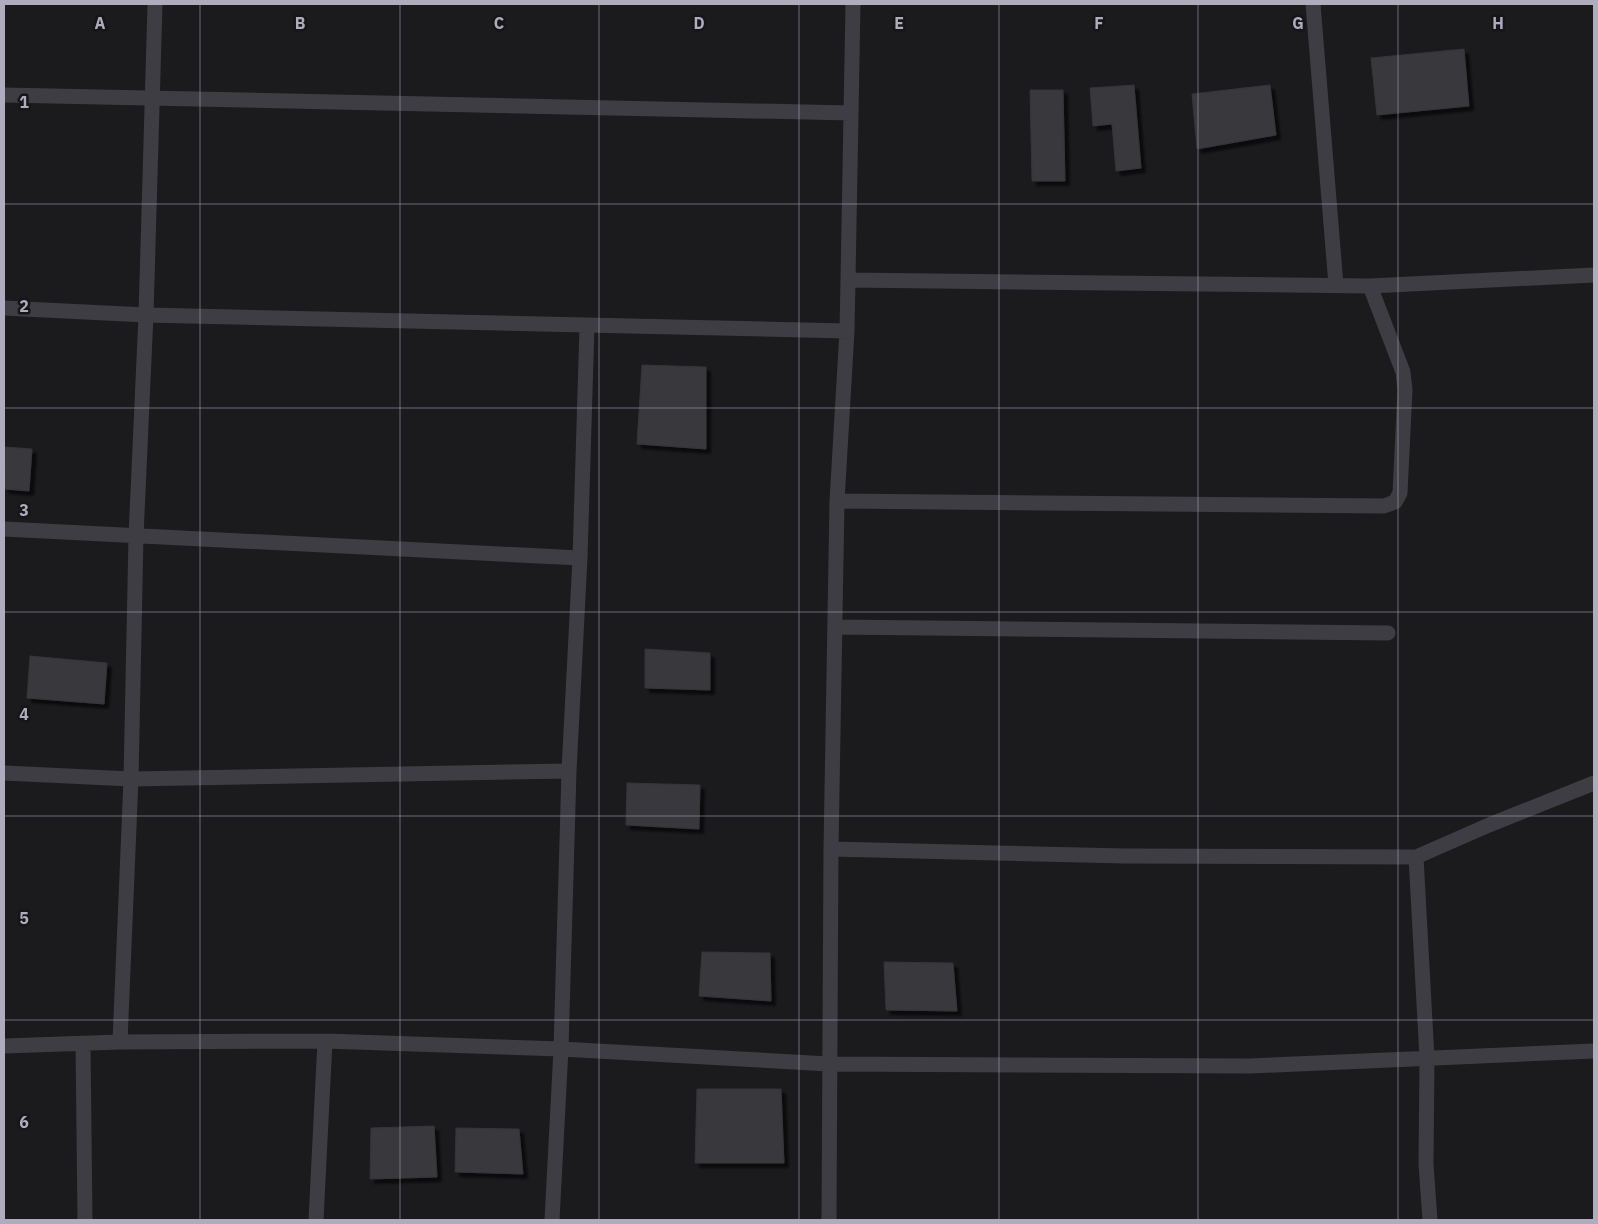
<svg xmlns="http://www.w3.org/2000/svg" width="1598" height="1224" viewBox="0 0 1598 1224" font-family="'IBM Plex Sans',sans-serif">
<defs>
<filter id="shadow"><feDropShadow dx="4.5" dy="4.5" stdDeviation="1" flood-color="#0009"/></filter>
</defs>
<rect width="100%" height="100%" fill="#1b1a1d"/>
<!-- building -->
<path fill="#39373c" stroke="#363439" filter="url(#shadow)" d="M1464,49L1469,106L1377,115L1371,58Z
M1134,85L1141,168L1116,171L1112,124L1093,126L1090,88Z
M1270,85L1276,135L1197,149L1192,94Z
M1030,90H1063L1065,181H1032Z
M642,365L706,367V449L637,444Z
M5,447L32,449L29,491L4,489Z
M645,649L710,653V690L645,688Z
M30,656L107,663L104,704L27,698Z
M627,783L700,785L699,829L626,825Z
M702,952L770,953L771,1001L699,996Z
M884,962L953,963L957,1011L886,1010Z
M697,1089H781L784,1163H695Z
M434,1126L437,1177L370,1179L371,1128Z
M456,1128L519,1129L523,1174L455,1172Z"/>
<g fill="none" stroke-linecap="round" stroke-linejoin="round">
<!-- street -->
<path stroke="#3f3d44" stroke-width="15" d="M1313,4L1336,285
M4,95L851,113
M848,280L853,4
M4,308L146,315L847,331
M837,501L1384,506L1395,502L1400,493L1405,390L1403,372L1370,286
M4,529L580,558
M835,627L1388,633
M4,773L131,779L569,771
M831,849L1125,856L1416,857
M120,1042L131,779L136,536L146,315L155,4
M83,1043L85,1220
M4,1046L120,1042L325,1041L561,1049L829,1064L1250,1066L1594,1051
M316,1220L325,1041
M552,1220L561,1049L569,771L580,558L587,326
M829,1220L831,849L837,501L847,331L848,280L1370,286L1594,275
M1430,1220L1426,1164L1427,1058L1416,857L1489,825L1594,783"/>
</g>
<!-- grid -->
<path fill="none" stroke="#aeacbd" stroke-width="1" stroke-opacity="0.55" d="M200,4V1220M400,4V1220M599,4V1220M799,4V1220M999,4V1220M1198,4V1220M1398,4V1220M4,204H1594M4,408H1594M4,612H1594M4,816H1594M4,1020H1594"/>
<g font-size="16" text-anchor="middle" font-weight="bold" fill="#aeacbd" stroke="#161518" stroke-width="5" stroke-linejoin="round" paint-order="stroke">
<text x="100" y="29">A</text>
<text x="300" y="29">B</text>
<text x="499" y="29">C</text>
<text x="699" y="29">D</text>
<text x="899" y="29">E</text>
<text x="1099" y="29">F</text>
<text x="1298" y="29">G</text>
<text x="1498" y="29">H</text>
<text x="24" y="108">1</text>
<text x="24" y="312">2</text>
<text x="24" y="516">3</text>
<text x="24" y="720">4</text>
<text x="24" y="924">5</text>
<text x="24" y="1128">6</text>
</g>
<!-- border -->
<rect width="1598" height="1224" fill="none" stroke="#aeacbd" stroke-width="10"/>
</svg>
